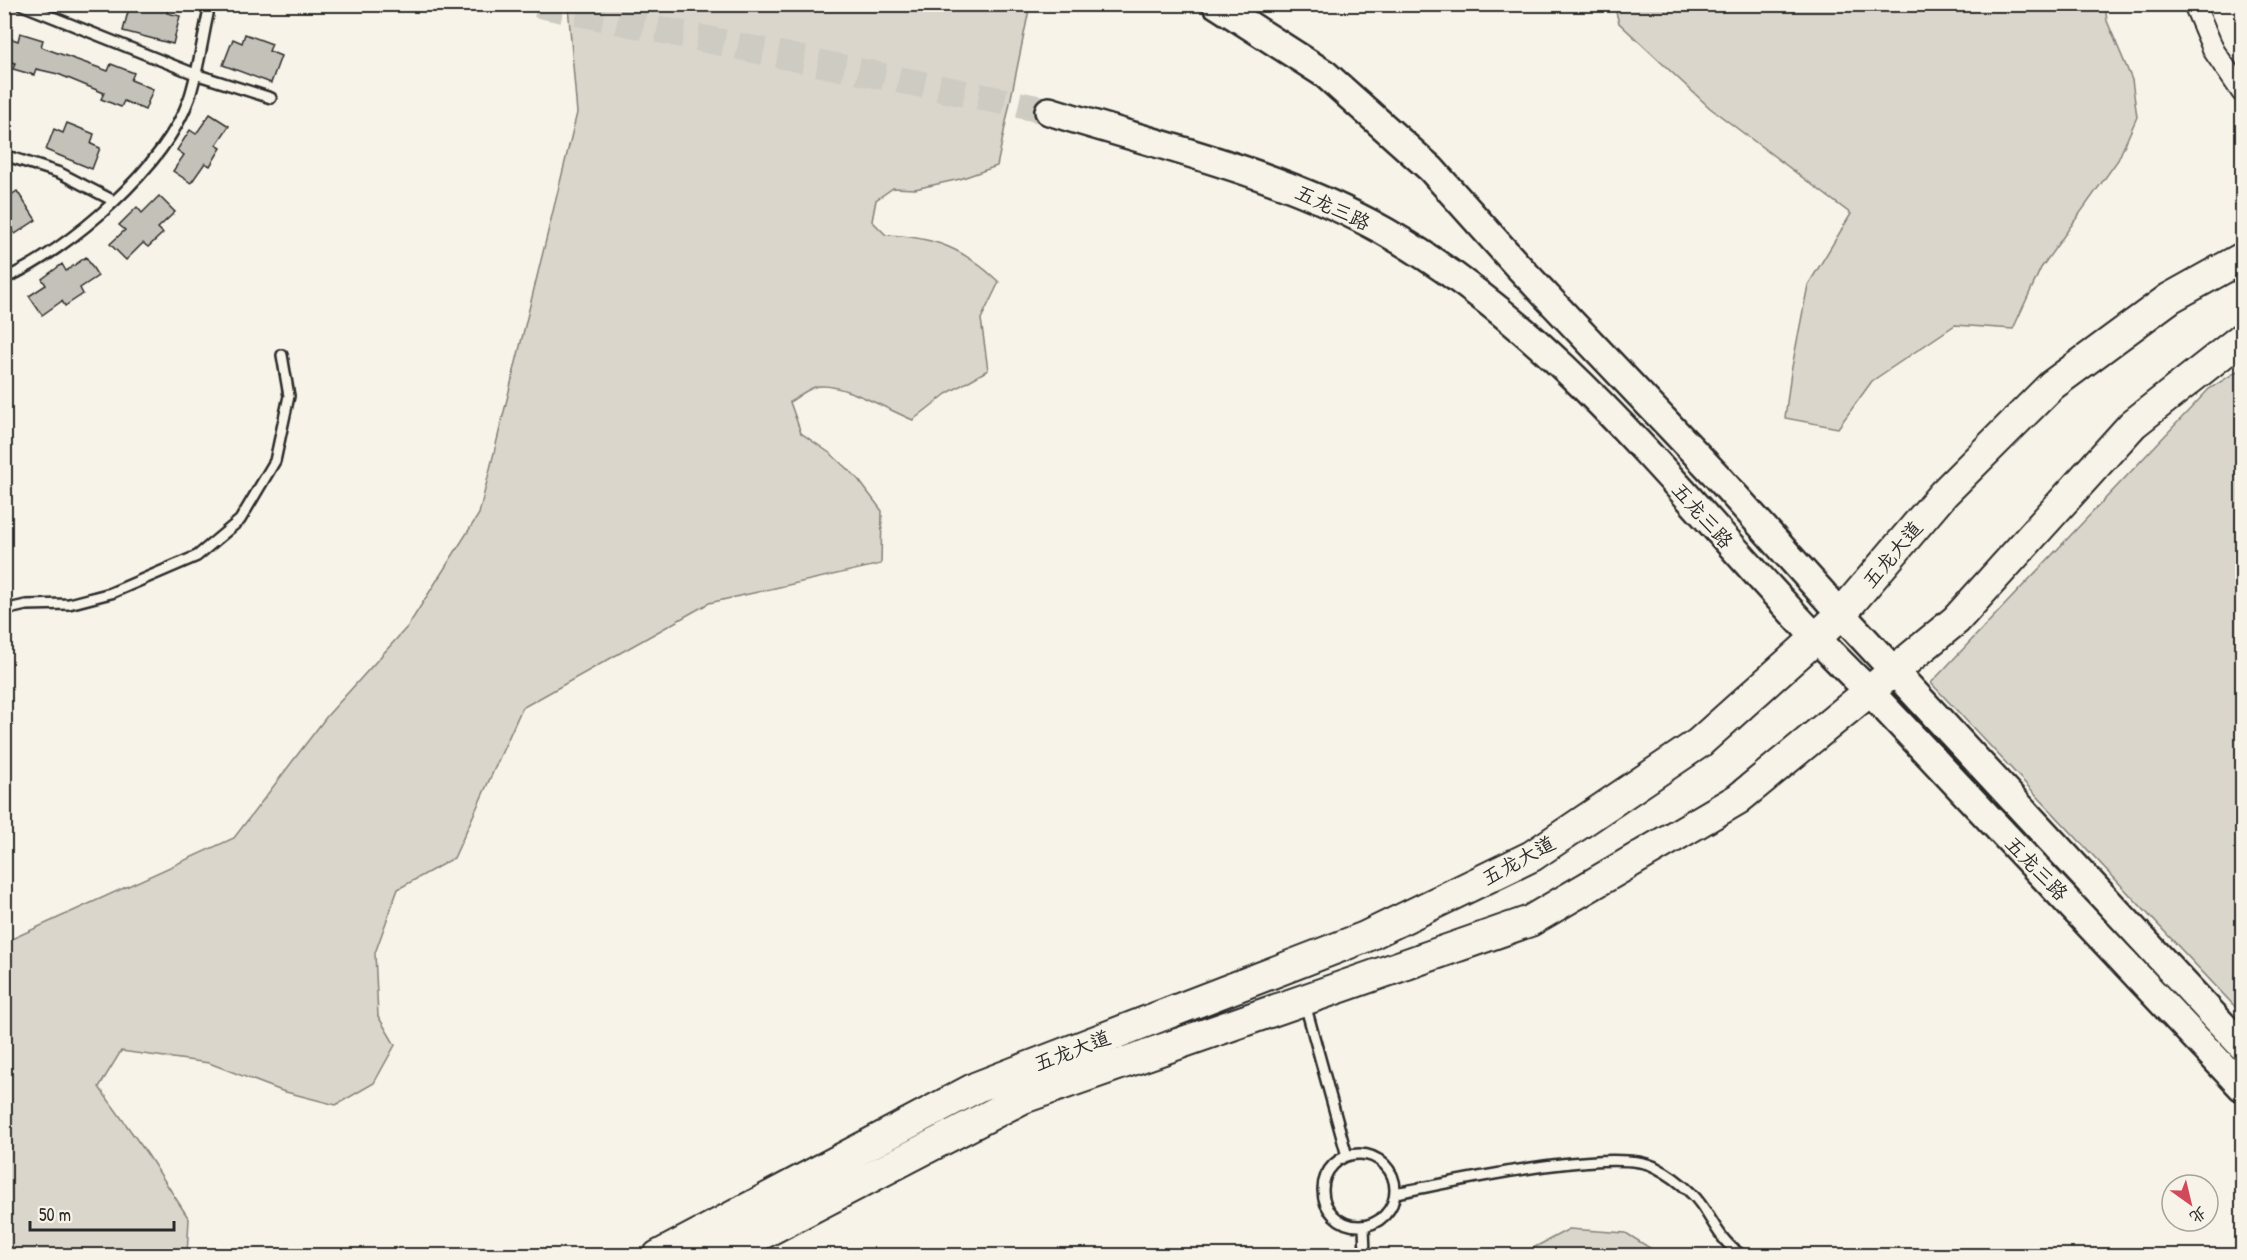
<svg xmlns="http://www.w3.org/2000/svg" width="2247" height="1260" viewBox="0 0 2247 1260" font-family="'Patrick Hand','LXGW WenKai TC',sans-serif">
<rect width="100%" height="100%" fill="#f7f3e8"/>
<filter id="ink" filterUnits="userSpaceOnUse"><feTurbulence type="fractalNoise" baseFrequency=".0167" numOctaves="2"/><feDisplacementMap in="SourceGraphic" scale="12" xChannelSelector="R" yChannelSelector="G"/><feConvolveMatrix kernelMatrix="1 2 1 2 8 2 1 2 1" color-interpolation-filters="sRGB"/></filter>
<g filter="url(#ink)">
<!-- green -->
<path fill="#dad6cc" stroke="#82807c" stroke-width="1.5" d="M568,5H1030L997,166L960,179L915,189L893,188L876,200L872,221L886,235C935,237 963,248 999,282L981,319L988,370L946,394L913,420C890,411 838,380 815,387C806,390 797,397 790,402L801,433L831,454L858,479L882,511L881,564L709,603L522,708L454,858L398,889L375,953L378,1016L395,1045L374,1083L336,1105L282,1091L209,1063L121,1051L99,1087L148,1155L189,1219L187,1255H5V942L234,838L327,716L408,626L479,514L577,113Z
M1614,5H2105L2107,21L2132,80L2137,117L2118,160L2041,268L2013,329L1955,325L1872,381L1838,428L1785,418L1791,372L1808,285L1851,214L1710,108L1619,23Z
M2242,368V1014L1931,683L2209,389Z
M1569,1229L1626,1233L1661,1255H1520Z"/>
<!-- building -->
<path fill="#c4c1b9" stroke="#2b2b2b" stroke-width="1.5" d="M130,4H169L167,13L180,16L173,44L123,31Z
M20,33L43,40L41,47L108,71L111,64L134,73L131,80L153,89L145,110L124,101L121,107L101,99L104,93L58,74L36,69L34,75L13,69L15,63L4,60V36L18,41Z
M245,34L272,44L269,51L281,56L271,83L223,65L233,39L242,43Z
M210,114L229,126L216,145L221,148L210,166L205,163L191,183L173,171L184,155L177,150L190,130L196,134Z
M67,123L94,134L91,144L100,148L92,169L46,150L54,129L63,133Z
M17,191L36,220L15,234L12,230L4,235V200Z
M159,196L175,212L158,228L163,233L148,247L143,243L126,260L110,244L125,230L119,225L137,207L142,213Z
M86,257L98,276L80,288L83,294L65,306L62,301L42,315L29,296L46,285L42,279L62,264L66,271Z"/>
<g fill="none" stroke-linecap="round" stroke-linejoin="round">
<!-- secondary-tunnel -->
<path stroke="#cecbc2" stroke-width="27" stroke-dasharray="27 14" stroke-linecap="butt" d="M537,4L1049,111"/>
<!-- service casing -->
<g stroke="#2b2b2b" stroke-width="14">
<path id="service" d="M20,4L195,74L271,98
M4,155L60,173L114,201
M4,279C70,249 164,168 189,99C198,72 202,42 208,14
M4,610L26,605L69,604L111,593L197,556L240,520L275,461L289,396L282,355
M1305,1004L1347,1156
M1323 1190a36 36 0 1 1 72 0a36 36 0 1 1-72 0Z
M1395,1193C1445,1184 1615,1145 1655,1167C1667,1173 1682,1184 1692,1194C1711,1212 1718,1243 1744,1256
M1364,1226L1365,1256"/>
</g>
<!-- minor casing -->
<g stroke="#2b2b2b" stroke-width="24">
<path id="minor" d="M2194,4L2214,51L2242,92"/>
</g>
<!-- secondary casing -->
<g stroke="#2b2b2b" stroke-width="32">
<path id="secondary" d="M1216,4L1325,74L1431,169L1516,264L1716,475L1841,614L2242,1046
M1049,111C1161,146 1281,173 1384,231C1581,342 1710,539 1871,693L2242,1087"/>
</g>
<!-- primary casing -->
<g stroke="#2b2b2b" stroke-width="34">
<path id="primary" d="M658,1256L977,1087L1365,937L1532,856L1699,743L1815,639L1841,614L1943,494L2052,385L2170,298L2242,258
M719,1256L1023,1098L1530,921L1738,799L1956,620L2133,424L2242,338"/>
</g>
<!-- service -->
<use href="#service" stroke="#f7f3e8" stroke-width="9"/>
<!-- minor -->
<use href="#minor" stroke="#f7f3e8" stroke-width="20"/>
<!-- secondary -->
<use href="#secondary" stroke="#f7f3e8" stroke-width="27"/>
<!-- primary -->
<use href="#primary" stroke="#f7f3e8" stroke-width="30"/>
</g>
</g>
<g text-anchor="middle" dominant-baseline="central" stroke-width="4.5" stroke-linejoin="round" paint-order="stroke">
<!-- street labels -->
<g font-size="20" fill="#2b2b2b" stroke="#f7f3e8">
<text transform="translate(1333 207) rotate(25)">五龙三路</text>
<text transform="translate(1703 515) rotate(48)">五龙三路</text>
<text transform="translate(1892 554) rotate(-50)">五龙大道</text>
<text transform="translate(1518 860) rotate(-29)">五龙大道</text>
<text transform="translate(2037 868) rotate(46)">五龙三路</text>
<text transform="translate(1072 1050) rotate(-21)">五龙大道</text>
</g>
</g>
<!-- margin -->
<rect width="2247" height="1260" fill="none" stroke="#f7f3e8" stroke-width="24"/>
<rect x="12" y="12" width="2223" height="1236" fill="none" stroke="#2b2b2b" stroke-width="2" filter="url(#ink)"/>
<!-- north arrow -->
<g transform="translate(2190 1203) rotate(146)"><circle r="28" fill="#f7f3e8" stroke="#a5a39c" stroke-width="1.5"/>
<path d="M0-4.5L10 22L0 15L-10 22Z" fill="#d1495b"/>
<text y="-9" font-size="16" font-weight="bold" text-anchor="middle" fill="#2b2b2b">北</text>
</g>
<!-- scale -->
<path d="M30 1221v9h144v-9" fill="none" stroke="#2b2b2b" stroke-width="3"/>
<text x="39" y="1221" font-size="18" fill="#2b2b2b" stroke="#f7f3e8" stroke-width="4.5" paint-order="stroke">50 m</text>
</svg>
